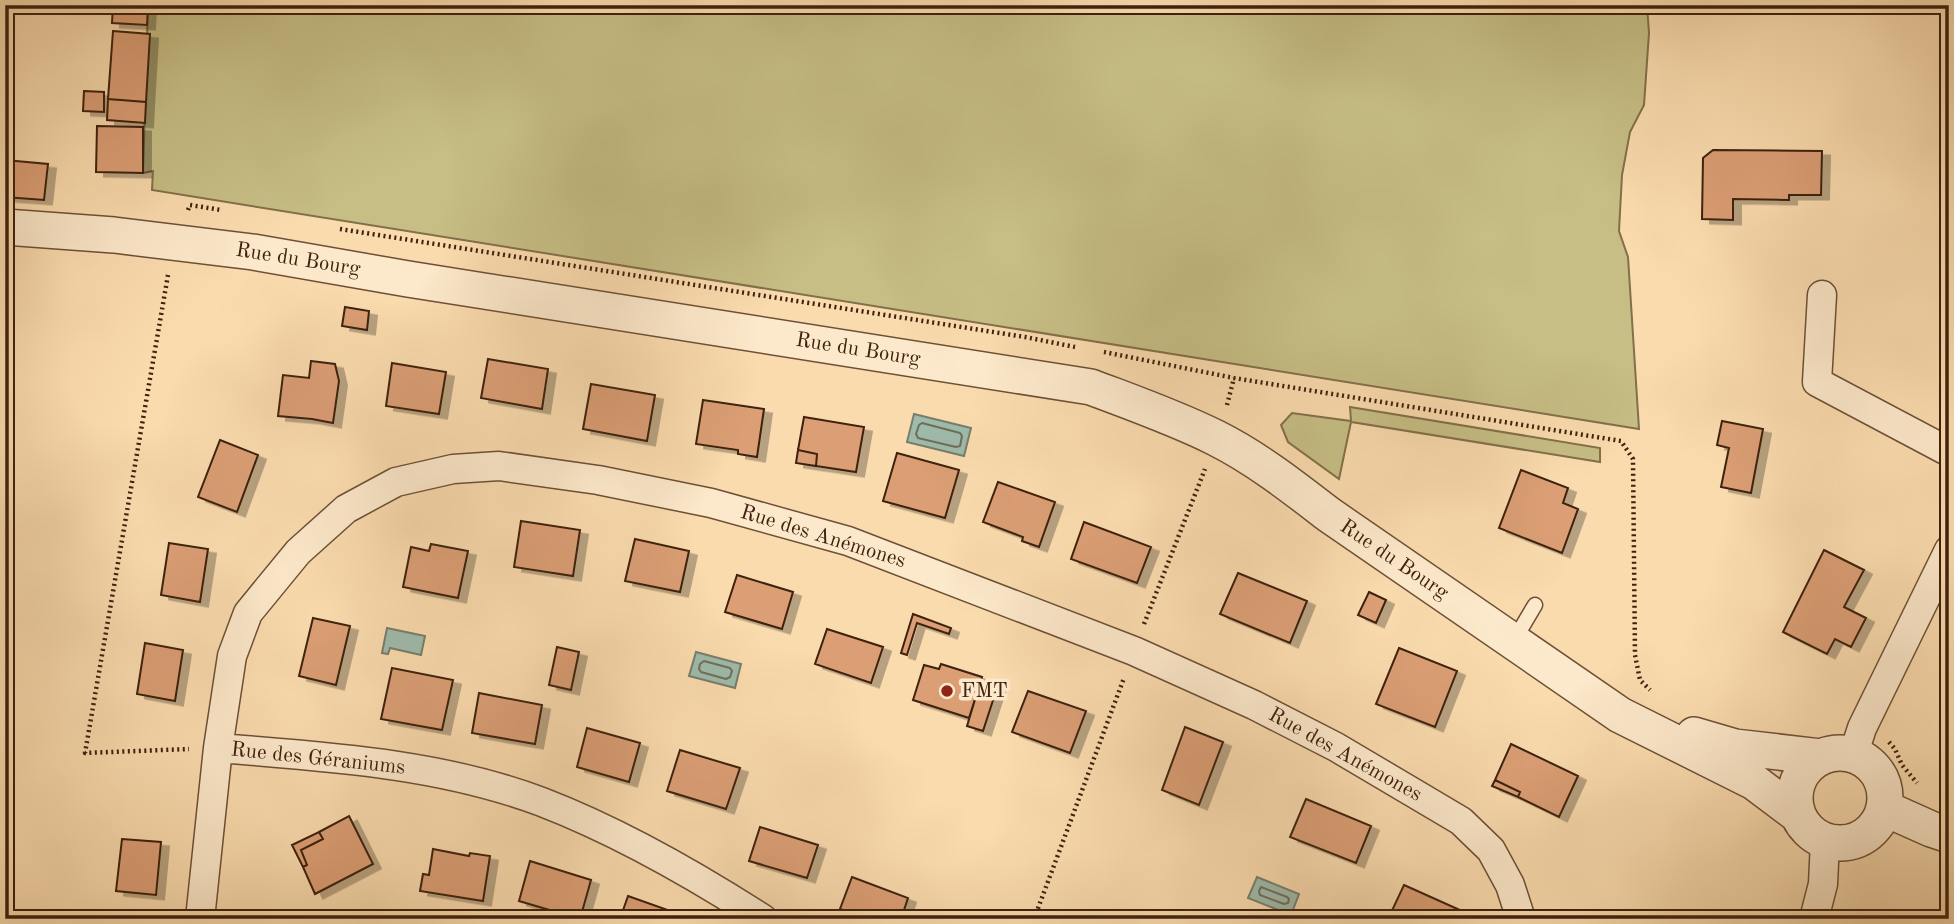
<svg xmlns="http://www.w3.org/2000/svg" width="1954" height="924" viewBox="0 0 1954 924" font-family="'Old Standard TT',serif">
<defs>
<filter id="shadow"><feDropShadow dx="8" dy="4.5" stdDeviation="0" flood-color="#0004"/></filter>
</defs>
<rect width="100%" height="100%" fill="#fadbae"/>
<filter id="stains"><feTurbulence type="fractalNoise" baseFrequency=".00286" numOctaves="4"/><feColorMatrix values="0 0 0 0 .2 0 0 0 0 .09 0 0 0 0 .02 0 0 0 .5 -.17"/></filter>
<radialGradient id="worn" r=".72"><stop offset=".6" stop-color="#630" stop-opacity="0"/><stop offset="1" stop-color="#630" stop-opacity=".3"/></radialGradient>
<!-- green -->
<path fill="#c6be85" stroke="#82704a" stroke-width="2" d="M148,5H1647L1649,33L1644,105L1630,132L1622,175L1619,231L1628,257L1639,429L152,190L153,171L143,173Z
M1350,407L1600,448V462L1351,422L1339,479L1288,442L1281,425L1292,413L1351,421Z"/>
<!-- water -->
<path fill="#9ebbab" stroke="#787d6c" stroke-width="2" d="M914,414L971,428L964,456L907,442Z
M387,628L425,636L421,655L390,648L388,654L382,653Z
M696,652L741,664L735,688L689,676Z
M1257,877L1299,894L1291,915L1248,898Z"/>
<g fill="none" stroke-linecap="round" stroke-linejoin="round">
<!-- shore -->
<path stroke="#6e6e5c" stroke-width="2" d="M922,423L960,433L962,436L960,446L956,447L918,438L916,434L919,425Z
M704,661L730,668L732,671L730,677L726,679L701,672L699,669L700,664Z
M1261,887L1287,897L1289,899L1288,903L1284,904L1260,895L1259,891Z"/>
</g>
<!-- building -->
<path fill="#db9e75" stroke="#3e210e" stroke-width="2" filter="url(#shadow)" d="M113,5H148L147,25L112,23Z
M113,31L150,34L146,102L108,99Z
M84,91L104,92V112L83,111Z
M108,99L146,102L145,123L107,120Z
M97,126L143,127V173L96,172Z
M1713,150L1822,151L1821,195H1789V200L1733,199V220L1702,219L1703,158Z
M5,160L48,164L44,200L5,197Z
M345,307L369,311L367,330L342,326Z
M488,359L548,369L542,409L481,398Z
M311,361L335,364L339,381L333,423L312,419L278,416L283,375L309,378Z
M392,363L446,372L439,414L386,406Z
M591,384L655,395L647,441L583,429Z
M703,400L764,409L757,457L738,454V450L696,444Z
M804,417L864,427L856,472L816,466L817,454L798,450Z
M1722,421L1763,429L1751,493L1721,487L1729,448L1717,445Z
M220,440L258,455L237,512L198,497Z
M798,450L817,454L816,466L796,463Z
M897,453L959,470L945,518L883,501Z
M1521,470L1568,488L1563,503L1578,509L1562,553L1499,528Z
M998,482L1055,502L1039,547L1022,541L1023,537L983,522Z
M521,521L580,530L573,576L514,567Z
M1084,522L1151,547L1137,583L1071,559Z
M635,539L689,551L680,592L625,581Z
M169,543L208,549L200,602L161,595Z
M431,544L468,551L458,598L403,587L411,547L429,551Z
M1824,550L1864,570L1844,607L1866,618L1851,647L1835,639L1827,654L1783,632Z
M1238,573L1307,601L1290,643L1220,614Z
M737,575L793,592L782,629L725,612Z
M1369,592L1386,600L1376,623L1358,615Z
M913,614L951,628L949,634L917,623L907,655L901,653Z
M313,618L350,626L336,685L299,676Z
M827,629L883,647L871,683L815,664Z
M145,643L183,650L175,701L137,694Z
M557,647L579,652L571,690L549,685Z
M1399,648L1457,671L1435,727L1376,704Z
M941,664L982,677L969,718L913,700L924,665L939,669Z
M392,668L453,680L442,730L381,719Z
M980,683L997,688L983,731L967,726Z
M1028,691L1086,711L1070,753L1012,732Z
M479,693L542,705L535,744L472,733Z
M1185,727L1223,742L1199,805L1162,790Z
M587,728L640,743L629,782L577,767Z
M1511,744L1578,776L1559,817L1518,797L1520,792L1495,780Z
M680,750L740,768L726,809L667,791Z
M1495,780L1520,792L1518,797L1492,786Z
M1306,799L1371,826L1356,863L1290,837Z
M349,816L373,864L315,894L303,867L307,865L301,850L323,839L319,832Z
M760,827L818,845L807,878L749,861Z
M319,832L323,839L301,850L307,865L303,867L292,845Z
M122,839L161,842L156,895L116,891Z
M433,849L469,856L470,853L490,856L483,901L420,891L423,874L429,875Z
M530,861L591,880L580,919L519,901Z
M852,877L908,898L901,919H863V917L840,909Z
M1404,885L1471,915L1469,919H1388Z
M628,896L679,914L677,919H620Z"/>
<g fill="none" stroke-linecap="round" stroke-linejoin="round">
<!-- service casing -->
<g stroke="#6d5036" stroke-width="17">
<path id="service" d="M1513,642L1535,605"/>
</g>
<!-- minor casing -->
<g stroke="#6d5036" stroke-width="31">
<path id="minor" d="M1822,295L1817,382L1949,452
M218,748C327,757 439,763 542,802C620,832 693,874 763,919
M1853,756L1862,728L1949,550
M200,919L218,748L232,656L248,613L298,552L346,509L396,482L453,469L499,466L598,480L711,503L848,541L1134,651L1254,705L1336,747L1461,821L1491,850L1510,885L1521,919
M1814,919L1823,884L1825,841"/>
</g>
<!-- tertiary casing -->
<g stroke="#6d5036" stroke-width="38">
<path id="tertiary" d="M5,227L114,235L253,252L408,279L1091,387C1133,403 1176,418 1216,438C1256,458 1293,487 1328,514L1620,715L1754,782L1798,815
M1694,735L1735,747L1821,757
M1795 798a45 45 0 1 1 90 0a45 45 0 1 1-90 0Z
M1884,808L1931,829L1949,835"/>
</g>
<!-- path -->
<path stroke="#3e210e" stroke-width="4.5" stroke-dasharray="2 3.5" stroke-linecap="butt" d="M188,210L190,205L221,210
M340,229L1025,337L1075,347
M168,275L85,753L189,749
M1104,352L1234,378L1621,441L1633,459L1635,655L1640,680L1650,690
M1227,405L1234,378
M1144,624L1205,469
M1889,742L1895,749L1902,765L1917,783
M1034,919L1124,678"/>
<!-- service -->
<use href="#service" stroke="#fce8ca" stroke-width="14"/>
<!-- minor -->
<use href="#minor" stroke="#fce8ca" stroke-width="28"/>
<!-- tertiary -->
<use href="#tertiary" stroke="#fce8ca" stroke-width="35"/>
</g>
<!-- markers -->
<circle fill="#8f2418" stroke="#fce8ca" stroke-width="2.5" cx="947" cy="691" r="7"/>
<g text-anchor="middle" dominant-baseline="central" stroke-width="7" stroke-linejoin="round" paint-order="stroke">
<!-- street labels -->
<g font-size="21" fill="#3e210e" stroke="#fce8ca">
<text transform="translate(298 260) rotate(9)">Rue du Bourg</text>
<text transform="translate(858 350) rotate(9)">Rue du Bourg</text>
<text transform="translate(823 537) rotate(17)">Rue des Anémones</text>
<text transform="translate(1394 560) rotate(34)">Rue du Bourg</text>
<text transform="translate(1345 755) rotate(29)">Rue des Anémones</text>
<text transform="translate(318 759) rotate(6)">Rue des Géraniums</text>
</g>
<!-- poi labels -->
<g font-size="21" fill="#3e210e" stroke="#fce8ca" text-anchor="start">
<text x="961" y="691">FMT</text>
</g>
</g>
<!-- margin -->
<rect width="1954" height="924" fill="none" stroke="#fadbae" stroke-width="28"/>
<rect x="7" y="7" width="1940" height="910" fill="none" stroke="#3e210e" stroke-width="3.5"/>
<rect x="14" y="14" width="1926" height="896" fill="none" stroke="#3e210e" stroke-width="2"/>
<rect width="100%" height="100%" filter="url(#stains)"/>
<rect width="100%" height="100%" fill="url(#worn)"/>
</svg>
